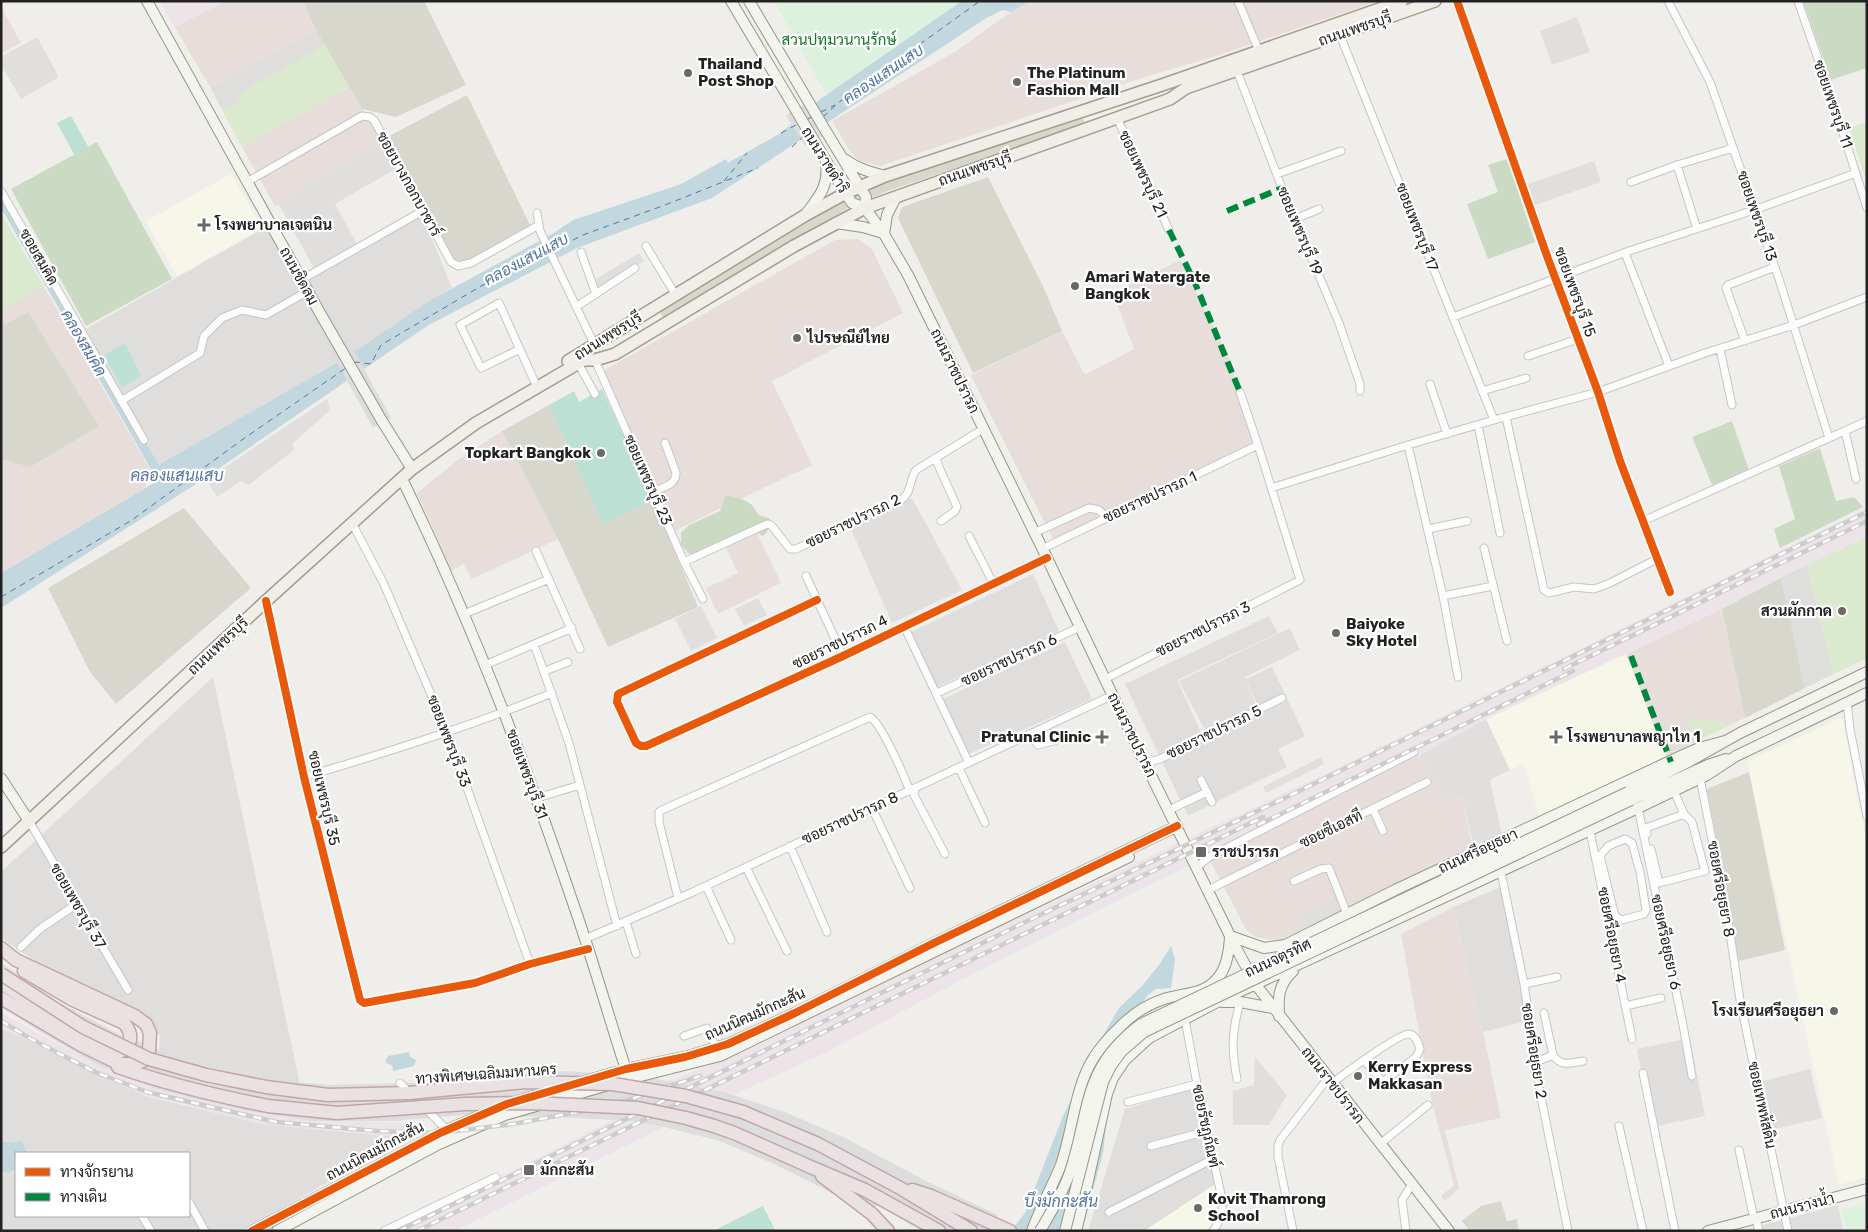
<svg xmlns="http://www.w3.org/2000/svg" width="1868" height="1232" viewBox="0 0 1868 1232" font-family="Rubik,Sarabun,sans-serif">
<rect width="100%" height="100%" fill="#f0eeeb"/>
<!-- residential -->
<path fill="#dfdedc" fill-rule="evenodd" d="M316,30L349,87L242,147L210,87Z
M422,214L452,288L429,301L345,358L160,464L159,466L86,329L266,227L298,285Z
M1033,574L1059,631L937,687L909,633Z
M1269,616L1278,633L1177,680L1204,739L1261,713L1246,679L1272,667L1305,736L1278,749L1287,767L1188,816L1125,684Z
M1065,642L1092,699L969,754L941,700Z
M213,677L299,1080L302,1103L158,1075L160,1036L146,1018L46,968L1,938V872Z
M1501,887L1527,1021L1483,1032L1453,907Z
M1,1028L145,1096L261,1124L406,1138L241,1231H1ZM16,1153H189V1216H16Z
M1193,1089L1219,1199L1207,1231H1088L1125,1109Z
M1838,1205L1843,1231H1740Z"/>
<!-- commercial -->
<path fill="#e7ddda" d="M226,1H303L316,30L210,87L175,27Z
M1030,1H1378L1210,58L1151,75L880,166L858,160L848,148L832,121L955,52L1011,12Z
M1,7L21,43L1,53Z
M349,87L382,142L275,206L242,147Z
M1,213L150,469L145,488L1,573Z
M858,239L872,249L903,313L772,381L812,465L721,508L673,532L603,371L835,240Z
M1180,260L1229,358L1254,443L1053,539L971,375L1062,331L1085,375L1134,349L1113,293Z
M502,431L558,539L472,579L464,564L451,571L417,493L459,459Z
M756,531L781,583L718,614L706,588L738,573L725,546Z
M1722,609L1745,718L1666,756L1626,654Z
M1419,755L1443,803L1462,795L1473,848L1278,941L1256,937L1247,931L1208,857Z
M1453,907L1483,1032L1501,1118L1445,1130L1459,1188L1445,1201L1441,1196L1454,1185L1432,1103L1401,934Z"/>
<!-- industrial -->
<path fill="#ece4e8" d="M159,1H226L175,27Z
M1867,508V537L1807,565L1722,609L1486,719L1419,755L1356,784L1115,902L948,987L825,1053L668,1125L455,1231H393L610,1121L656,1100L615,1094L677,1078L742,1053L926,962L1327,773Z
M1,1013L61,1046L151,1086L340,1120L421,1124L416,1136L406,1138L261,1124L145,1096L1,1028Z"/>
<!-- education -->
<path fill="#f6f6e9" d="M231,174L262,228L177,276L146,221Z
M1626,654L1666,756L1539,816L1524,764L1510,770L1490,780L1502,835L1473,849L1462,796L1443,803L1419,755L1486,719Z
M1842,717L1867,845V1176L1839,1185L1747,762Z
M1215,1184L1219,1199L1218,1218L1207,1231H1144Z"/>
<!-- religious -->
<path fill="#dededc" d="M1807,565L1833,674L1805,688L1781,578Z"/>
<!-- construction -->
<path fill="#d8d7ce" d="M303,1H424L466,85L396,117L362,109L316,30Z
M467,95L530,225L466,262L453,259L389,143L391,135Z
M1081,112L1085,124L885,192L848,208L664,319L658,308L855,192Z
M988,177L1043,286L1062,331L973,373L898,218L902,207Z
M28,312L99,426L30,467L1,459V327Z
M549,405L603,523L653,500L698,607L608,647L558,539L502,431Z
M184,508L251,588L116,704L90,672L48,588Z
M1781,578L1805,688L1745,718L1722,609Z
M1749,772L1785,950L1739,961L1707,789Z
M1501,1201L1507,1221L1517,1219L1519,1231H1470L1462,1221L1481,1206Z"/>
<!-- grass -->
<path fill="#dbe9ce" d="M325,45L349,87L242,147L222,109L240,101L237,94Z
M1867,122V179L1866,180L1849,128Z
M1,213L44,286L1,311Z
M1867,537V658L1833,674L1807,565Z
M1688,718L1732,723L1694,743Z"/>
<!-- forest -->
<path fill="#cbdbc3" d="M1803,1H1867V68L1831,80Z
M97,142L172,279L86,326L11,189Z
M1507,159L1535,242L1488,259L1467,204L1498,192L1488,165Z
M1732,421L1749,470L1712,485L1692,437Z
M1820,448L1836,501L1854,497L1863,507L1780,548L1774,529L1795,519L1779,466Z
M726,495L742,499L751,504L759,515L769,518L771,521C771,526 767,533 763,536L756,533L743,536L693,555L688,553L681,545V533L689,525L720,511Z"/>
<!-- park -->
<path fill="#ddf2de" d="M774,1H963L826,95Z
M1867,1203V1231H1846L1842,1210Z"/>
<!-- pitch -->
<path fill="#bce1d4" d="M71,116L89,148L75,156L57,123Z
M125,343L141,376L122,388L104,355Z
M602,389L653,500L603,524L549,405L574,391L579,402Z
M763,1206L775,1230L718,1231L717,1229Z"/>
<!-- parking -->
<path fill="#e0dfde" d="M1577,17L1590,52L1552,65L1540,31Z
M37,37L59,77L21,99L1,65V57Z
M382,142L397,168L335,204L357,244L314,268L278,203Z
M1594,161L1601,182L1535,205L1528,184Z
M639,253L644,261L598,289L593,281Z
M327,399L330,410L292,444L295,449L249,485L241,481L217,497L206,480Z
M912,498L962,590L892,623L850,527Z
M758,598L767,615L744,626L735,609Z
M701,606L717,638L691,651L675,619Z
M1290,628L1300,650L1245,677L1257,707L1206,732L1179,681Z
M1486,719L1510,770L1490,780L1502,835L1473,845L1462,796L1443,803L1419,755Z
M1321,757L1324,764L1266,793L1263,787Z
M1337,897L1343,910L1304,928L1300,915Z
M1690,1038L1705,1116L1652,1127L1637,1049Z
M1255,1057L1287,1095L1269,1125H1233V1091L1254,1085Z
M1810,1069L1822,1118L1771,1130L1760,1082Z"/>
<!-- water -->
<path fill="#c2d7de" d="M962,1H1030L1011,12L1003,10L988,17L712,198L577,248L427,326L196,484L1,608V573L154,483L160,464L345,358L429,301L552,234L573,220L681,184L726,159L728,163L781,133L819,100Z
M1171,946L1175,960L1171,988L1156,989L1148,995L1142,1003L1137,1021L1110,1091L1103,1153L1082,1231H1011L1025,1213L1063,1116L1101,1039L1119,1008L1142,986L1159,965Z
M409,1052L410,1057L416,1060L414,1066L393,1071L392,1065L386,1063V1060L388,1056Z
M1,1141L8,1143L22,1141L27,1153H16V1169L8,1173L1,1171Z"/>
<!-- pier -->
<path fill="#dedddd" d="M812,100L831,131L805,146L786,115Z
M331,308L391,418L373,428L313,318Z
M1,963L60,1003L119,1034L193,1063L263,1079L329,1085L448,1082L565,1071L647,1077L727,1093L785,1112L847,1139L926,1181L998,1215L995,1231H922L877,1205L868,1216L838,1196L774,1164L720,1141L660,1126L629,1121L542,1116L486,1119L485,1113L394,1121H313L243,1110L153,1088L98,1065L44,1034L1,1007Z"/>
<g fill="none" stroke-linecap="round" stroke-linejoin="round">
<!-- canal -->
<path stroke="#c2d7de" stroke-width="9" d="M1,199L163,481"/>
<!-- ferry -->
<path stroke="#5475a0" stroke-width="1" stroke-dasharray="6 5" stroke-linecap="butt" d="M821,112L835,105
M823,117L838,103L980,1
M806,120L813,116
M781,133L798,124
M792,147L806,134
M724,181L747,153
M553,250L583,235L665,205L758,168
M354,363L356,362L371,364L381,345L483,285L547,253
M1,597L132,520L246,437L346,368"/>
<!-- street casing -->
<g stroke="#c6c5c3" stroke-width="9">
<path id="street" d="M1238,1L1259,51
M1457,1L1547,256L1598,392L1620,461L1670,592
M1668,1L1710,82L1779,279L1829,438
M1798,1L1834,105L1867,208
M1340,35L1494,420
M1237,71L1282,188L1339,323L1360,384V391
M1117,118L1169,230
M1677,165L1697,229
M1277,174L1341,151
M247,182L362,116L370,117L374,120L451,262L458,266L471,263L539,225
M1631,182L1677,165L1733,148
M1,191L144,440
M537,213L540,231L594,344
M1295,219L1319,209
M646,246L675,294
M581,252L596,294
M1625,253L1669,366
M301,280L419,213
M576,307L635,268
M1453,317L1629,251L1754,210L1856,173
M1745,341L1726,288L1728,285L1775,267
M520,349L481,368L460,325L499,303L537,387
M1720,349L1732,405
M1528,356L1578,339
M595,360L684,562L703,599
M578,363L595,394
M1430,384L1447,434
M1482,391L1526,378
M121,401L200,353L204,336L222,318L242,310L266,315L308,291
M1506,417L1544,590L1549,593L1574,587L1594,589L1608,584L1657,559
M1478,425L1500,533
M1845,431L1856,479
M1408,445L1443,596L1458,677
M935,458L957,507L954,512L941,521
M1271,488L1408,445L1494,420L1598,392L1705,353L1794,325L1867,297
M653,492C663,487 676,485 676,473L665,443
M1643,521L1867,421
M352,523L383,582L447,732L530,964
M1428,529L1467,521
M1034,533L1089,508L1099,510L1107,518
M969,536L993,583
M1484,548L1507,641
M1042,549L1258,445
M536,551L580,649
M684,562L767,524L771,525L790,549H796L901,500C912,493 909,480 916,470L983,429
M806,576L843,656
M1443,596L1493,586
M817,600L618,694L617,702L636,743L641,746H646L843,656L1047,558
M266,601L304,777L360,1000L364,1003L475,983L530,964L588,949
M464,614L549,579
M904,626L969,763
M534,644L569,743L617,926
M485,665L572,628
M545,671L568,662
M1105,679L1300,580L1258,445L1240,392
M937,693L1080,627
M1847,702L1850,729L1867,816
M1029,734L1038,745L1057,740
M1145,763L1160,759L1282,698
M959,768L985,823
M304,777C388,752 471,726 552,693
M1700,778L1729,927L1740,1000L1788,1231
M1201,780L1207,792
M915,788L914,795L945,854
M537,798L580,785
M872,808L910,888
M1638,808L1683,1025L1692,1076
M1373,809L1383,831
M1169,810L1207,792L1212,802
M29,821L128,990
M1590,831L1632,1039
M1647,834L1646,828L1684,814
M1625,839L1632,843L1640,872L1646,910L1644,914L1622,920L1615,916L1600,856L1608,846Z
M790,846L827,932
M1651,849L1659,883L1705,871L1692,822L1684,814L1674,791
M746,867L787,951
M1197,867L1209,857L1414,752
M1501,872L1524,984L1540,1092L1568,1231
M1294,881L1321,869L1329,868L1347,914
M706,886L731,940
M1208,890L1427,782
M678,898L659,822V812L662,810L870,717C882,724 904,776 910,791
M626,922L636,954
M585,939L693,892L1113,695
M21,947L41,928L77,904
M1524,984L1557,977
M1625,1006L1661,998
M1544,1013L1553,1055
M1185,1019L1197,1084L1222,1199C1223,1213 1221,1220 1213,1231
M684,1036L707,1028L717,1049
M1536,1062L1553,1055C1561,1067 1570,1063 1583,1061
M1643,1073L1675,1231
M1237,1079C1231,1048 1232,1032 1240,1002
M400,1083L448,1131
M1332,1083C1343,1075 1399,1033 1409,1034C1416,1035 1418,1043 1420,1049L1416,1057L1383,1082L1364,1060
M1128,1102L1197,1084
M1619,1126L1643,1231
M1380,1144L1428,1105
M1151,1146L1207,1131
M1739,1150L1754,1219
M189,1202L205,1231
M1109,1212L1213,1159
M142,1216L151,1231
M1756,1218L1759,1231
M384,1231L496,1177
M1293,1231L1278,1157V1146L1280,1140L1328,1078
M1406,1231L1402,1200L1412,1184"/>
</g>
<!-- secondary casing -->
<g stroke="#959884" stroke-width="12">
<path id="secondary" d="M147,1L320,313L382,421L412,469
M731,1L841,186L852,203L865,208
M749,1L827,133L866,197L865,208
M846,160C858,169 871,172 885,176
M865,208L884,234L908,275L1047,558L1145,763L1236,948L1256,985L1449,1231
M806,214C818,198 829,186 826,165
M836,223L863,227L883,233
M884,234L887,215L896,197
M402,479C469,616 524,758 573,903C593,960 609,1018 628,1076
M1,778L29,821
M1628,792L1690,761L1740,733L1867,672
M1631,800L1708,765L1726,759
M1230,936L1264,948L1285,945L1395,890L1681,756L1699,748L1725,741
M1222,1002H1240L1273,1008
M1279,1016C1278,997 1278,985 1293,971
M585,1081L626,1069L685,1057L728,1044L795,1013L936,942L1177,826
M518,1101L569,1085
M252,1231L440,1133L504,1105
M277,1231L437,1145L505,1115L629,1079L720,1056L1129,857
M1032,1231C1040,1208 1052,1187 1061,1165C1072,1133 1074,1096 1089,1066C1097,1050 1109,1037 1122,1025C1133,1014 1149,1004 1164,999C1181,993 1203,995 1216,980C1227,969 1229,951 1230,937
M1076,1231L1084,1199L1107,1094L1113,1078L1125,1060L1149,1038L1219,1001L1638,808L1707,775L1736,756L1867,693
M1708,1231L1867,1189"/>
</g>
<!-- primary casing -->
<g stroke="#a49d8a" stroke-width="14">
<path id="primary" d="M568,361L804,216L846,193L885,176L1162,85L1402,1
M1,847L266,601L412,469L476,423L584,360H595L615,354L794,246L865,208L1170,99L1186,88L1435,1"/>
</g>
<!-- highway casing -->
<g stroke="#c1a5ab" stroke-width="15">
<path id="highway" d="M1,948L16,960L135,1016L146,1024L150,1033L149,1051L143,1061L135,1064H120L81,1045L1,998
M1,983L109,1051L118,1053C132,1047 134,1035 124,1023L73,1000L24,971
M118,1067C167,1084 217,1096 268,1106
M266,1087L328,1095L409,1093
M743,1112L818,1144L902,1189L971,1231
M813,1168L865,1190L939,1231
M822,1176L872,1214L888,1231
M912,1190L931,1196L1010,1231"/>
</g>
<!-- street -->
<use href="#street" stroke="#fdfcfc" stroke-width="7"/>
<!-- secondary -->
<use href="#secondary" stroke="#f3f4ee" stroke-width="10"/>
<!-- primary -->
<use href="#primary" stroke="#f1ede8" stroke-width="11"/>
<!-- highway -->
<use href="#highway" stroke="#eae2e2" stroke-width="12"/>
<!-- rail casing -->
<g stroke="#ccc" stroke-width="4.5">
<path id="rail" d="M1564,669L1867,521
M1258,825L1573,671
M1,1021L31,1039L95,1072L147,1092L276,1122L377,1131L440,1133L513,1124L594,1109L628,1100L700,1076
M399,1231L1015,927L1293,794L1867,512
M417,1231L1263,817"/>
</g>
<!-- rail -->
<use href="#rail" stroke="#fff" stroke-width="2.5" stroke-dasharray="8" stroke-linecap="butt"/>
<!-- secondary-bridge casing -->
<g stroke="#959884" stroke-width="12" stroke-linecap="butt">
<path id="secondary-bridge" d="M1040,1231C1051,1212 1063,1193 1070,1172C1091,1109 1081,1069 1141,1024L1628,792
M1065,1231L1103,1082L1111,1066L1121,1052L1144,1032L1631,800"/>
</g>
<!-- highway-bridge casing -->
<g stroke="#c1a5ab" stroke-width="15" stroke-linecap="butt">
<path id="highway-bridge" d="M1,974L83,1027L149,1059L206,1075L266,1087
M409,1093L525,1082L613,1084L686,1096L743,1112
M268,1106L337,1113L465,1104L533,1103L638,1108L686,1118L714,1126L734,1133L813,1168"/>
</g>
<!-- secondary-bridge -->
<use href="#secondary-bridge" stroke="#f3f4ee" stroke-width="10"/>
<!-- highway-bridge -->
<use href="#highway-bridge" stroke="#eae2e2" stroke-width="12"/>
<!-- quiet -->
<path stroke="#00873e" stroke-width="6" stroke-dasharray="12 6" stroke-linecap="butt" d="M1227,211L1282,188
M1169,230L1195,283L1240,392
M1631,656L1671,762"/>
<!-- cycleway casing -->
<g stroke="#fff" stroke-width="11">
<path id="cycleway" d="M1457,1L1547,256L1598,392L1620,461L1670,592
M817,600L618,694L617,702L636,743L641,746H646L843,656L1047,558
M266,601L304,777L360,1000L364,1003L475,983L530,964L588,949
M252,1231L440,1133L507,1104L626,1069L685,1057L728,1044L795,1013L936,942L1177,826"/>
</g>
<!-- cycleway -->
<use href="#cycleway" stroke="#e8590c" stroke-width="8"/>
</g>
<!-- markers -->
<g fill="#6a6968" stroke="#fff" stroke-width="2">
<circle cx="688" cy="73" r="5"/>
<circle cx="1017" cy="82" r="5"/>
<path d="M201.5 217.5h5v5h5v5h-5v5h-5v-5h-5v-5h5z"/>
<circle cx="1075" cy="286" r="5"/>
<circle cx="797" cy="338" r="5"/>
<circle cx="601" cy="453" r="5"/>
<circle cx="1842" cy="611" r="5"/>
<circle cx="1336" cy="633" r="5"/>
<path d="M1099.5 729.5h5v5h5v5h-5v5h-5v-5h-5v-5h5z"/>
<path d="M1553.5 729.5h5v5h5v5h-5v5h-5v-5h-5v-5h5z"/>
<rect x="1195" y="846" width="12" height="12" rx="2.5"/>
<circle cx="1834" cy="1011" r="5"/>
<circle cx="1358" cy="1076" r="5"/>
<rect x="523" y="1164" width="12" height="12" rx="2.5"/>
<circle cx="1198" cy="1208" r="5"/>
</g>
<g text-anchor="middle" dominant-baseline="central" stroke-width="4.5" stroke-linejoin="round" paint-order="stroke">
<!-- street labels -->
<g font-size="15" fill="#222" stroke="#fff">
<text transform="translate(1355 29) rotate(-19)">ถนนเพชรบุรี</text>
<text transform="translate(1833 104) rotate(71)">ซอยเพชรบุรี 11</text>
<text transform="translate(825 160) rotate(58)">ถนนราชดำริ</text>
<text transform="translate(975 169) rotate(-19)">ถนนเพชรบุรี</text>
<text transform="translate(1143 174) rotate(65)">ซอยเพชรบุรี 21</text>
<text transform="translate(409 184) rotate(61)">ซอยบางกอกบาซาร์</text>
<text transform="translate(1757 216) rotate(71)">ซอยเพชรบุรี 13</text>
<text transform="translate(1417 227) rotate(69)">ซอยเพชรบุรี 17</text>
<text transform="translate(1300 231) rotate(67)">ซอยเพชรบุรี 19</text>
<text transform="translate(39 257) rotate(60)">ซอยสมคิด</text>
<text transform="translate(299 276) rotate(61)">ถนนชิดลม</text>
<text transform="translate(1575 292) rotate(70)">ซอยเพชรบุรี 15</text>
<text transform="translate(608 336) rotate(-32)">ถนนเพชรบุรี</text>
<text transform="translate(955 371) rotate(64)">ถนนราชปรารภ</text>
<text transform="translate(648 480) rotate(66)">ซอยเพชรบุรี 23</text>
<text transform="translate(1150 497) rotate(-25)">ซอยราชปรารภ 1</text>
<text transform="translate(853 521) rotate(-26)">ซอยราชปรารภ 2</text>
<text transform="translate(1203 629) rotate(-27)">ซอยราชปรารภ 3</text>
<text transform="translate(840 642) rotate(-26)">ซอยราชปรารภ 4</text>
<text transform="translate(218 646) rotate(-43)">ถนนเพชรบุรี</text>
<text transform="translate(1009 660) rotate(-25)">ซอยราชปรารภ 6</text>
<text transform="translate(1214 732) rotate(-26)">ซอยราชปรารภ 5</text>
<text transform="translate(1132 735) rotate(64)">ถนนราชปรารภ</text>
<text transform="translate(449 741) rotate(69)">ซอยเพชรบุรี 33</text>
<text transform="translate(527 774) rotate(70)">ซอยเพชรบุรี 31</text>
<text transform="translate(324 798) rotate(77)">ซอยเพชรบุรี 35</text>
<text transform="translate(850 818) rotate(-25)">ซอยราชปรารภ 8</text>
<text transform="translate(1331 829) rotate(-26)">ซอยซีเอสที</text>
<text transform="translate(1478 851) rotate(-25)">ถนนศรีอยุธยา</text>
<text transform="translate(1721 889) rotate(80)">ซอยศรีอยุธยา 8</text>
<text transform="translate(78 906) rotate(60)">ซอยเพชรบุรี 37</text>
<text transform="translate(1612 935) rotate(79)">ซอยศรีอยุธยา 4</text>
<text transform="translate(1666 942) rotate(78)">ซอยศรีอยุธยา 6</text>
<text transform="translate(1278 958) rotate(-25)">ถนนจตุรทิศ</text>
<text transform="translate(755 1014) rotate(-24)">ถนนนิคมมักกะสัน</text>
<text transform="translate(1534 1051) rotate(81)">ซอยศรีอยุธยา 2</text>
<text transform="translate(486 1074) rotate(-4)">ทางพิเศษเฉลิมมหานคร</text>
<text transform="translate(1333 1085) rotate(52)">ถนนราชปรารภ</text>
<text transform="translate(1762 1105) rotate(78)">ซอยเทพหัสดิน</text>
<text transform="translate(1206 1126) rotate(78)">ซอยรัชฎภัณฑ์</text>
<text transform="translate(375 1151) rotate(-28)">ถนนนิคมมักกะสัน</text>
<text transform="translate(1802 1206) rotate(-15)">ถนนรางน้ำ</text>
</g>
<!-- park labels -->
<g font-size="15" fill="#187727" stroke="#fff">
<text x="839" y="40">สวนปทุมวนานุรักษ์</text>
</g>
<!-- poi labels -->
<g font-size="15" font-weight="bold" fill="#222" stroke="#fff" text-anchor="start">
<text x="698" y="64">Thailand<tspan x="698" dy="17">Post Shop</tspan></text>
<text x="1027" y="73">The Platinum<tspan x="1027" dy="17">Fashion Mall</tspan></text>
<text x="215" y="225">โรงพยาบาลเจตนิน</text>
<text x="1085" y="277">Amari Watergate<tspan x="1085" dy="17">Bangkok</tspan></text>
<text x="807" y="338">ไปรษณีย์ไทย</text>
<text x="591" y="453" text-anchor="end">Topkart Bangkok</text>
<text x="1832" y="611" text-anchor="end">สวนผักกาด</text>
<text x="1346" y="624">Baiyoke<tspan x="1346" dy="17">Sky Hotel</tspan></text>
<text x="1091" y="737" text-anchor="end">Pratunal Clinic</text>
<text x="1567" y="737">โรงพยาบาลพญาไท 1</text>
<text x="1212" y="852">ราชปรารภ</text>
<text x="1824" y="1011" text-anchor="end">โรงเรียนศรีอยุธยา</text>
<text x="1368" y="1067">Kerry Express<tspan x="1368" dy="17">Makkasan</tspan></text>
<text x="540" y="1170">มักกะสัน</text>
<text x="1208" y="1199">Kovit Thamrong<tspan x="1208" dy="17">School</tspan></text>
</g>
<!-- water labels -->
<g font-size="16" font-style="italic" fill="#5475a0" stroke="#fff">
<text transform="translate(883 74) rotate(-34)">คลองแสนแสบ</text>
<text transform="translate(526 259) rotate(-28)">คลองแสนแสบ</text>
<text transform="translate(84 343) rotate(60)">คลองสมคิด</text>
<text x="177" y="475">คลองแสนแสบ</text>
<text x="1061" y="1201">บึงมักกะสัน</text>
</g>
</g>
<!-- border -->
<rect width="1868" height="1232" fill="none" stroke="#222222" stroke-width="5"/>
<!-- legend -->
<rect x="15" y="1152" width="175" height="65" fill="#ffffff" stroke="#a7a7a7"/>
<rect x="25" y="1168" width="25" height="8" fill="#e8590c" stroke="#a7a7a7"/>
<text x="60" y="1177" font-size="15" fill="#222222">ทางจักรยาน</text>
<rect x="25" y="1193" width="25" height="8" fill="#00873e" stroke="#a7a7a7"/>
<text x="60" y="1202" font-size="15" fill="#222222">ทางเดิน</text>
</svg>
